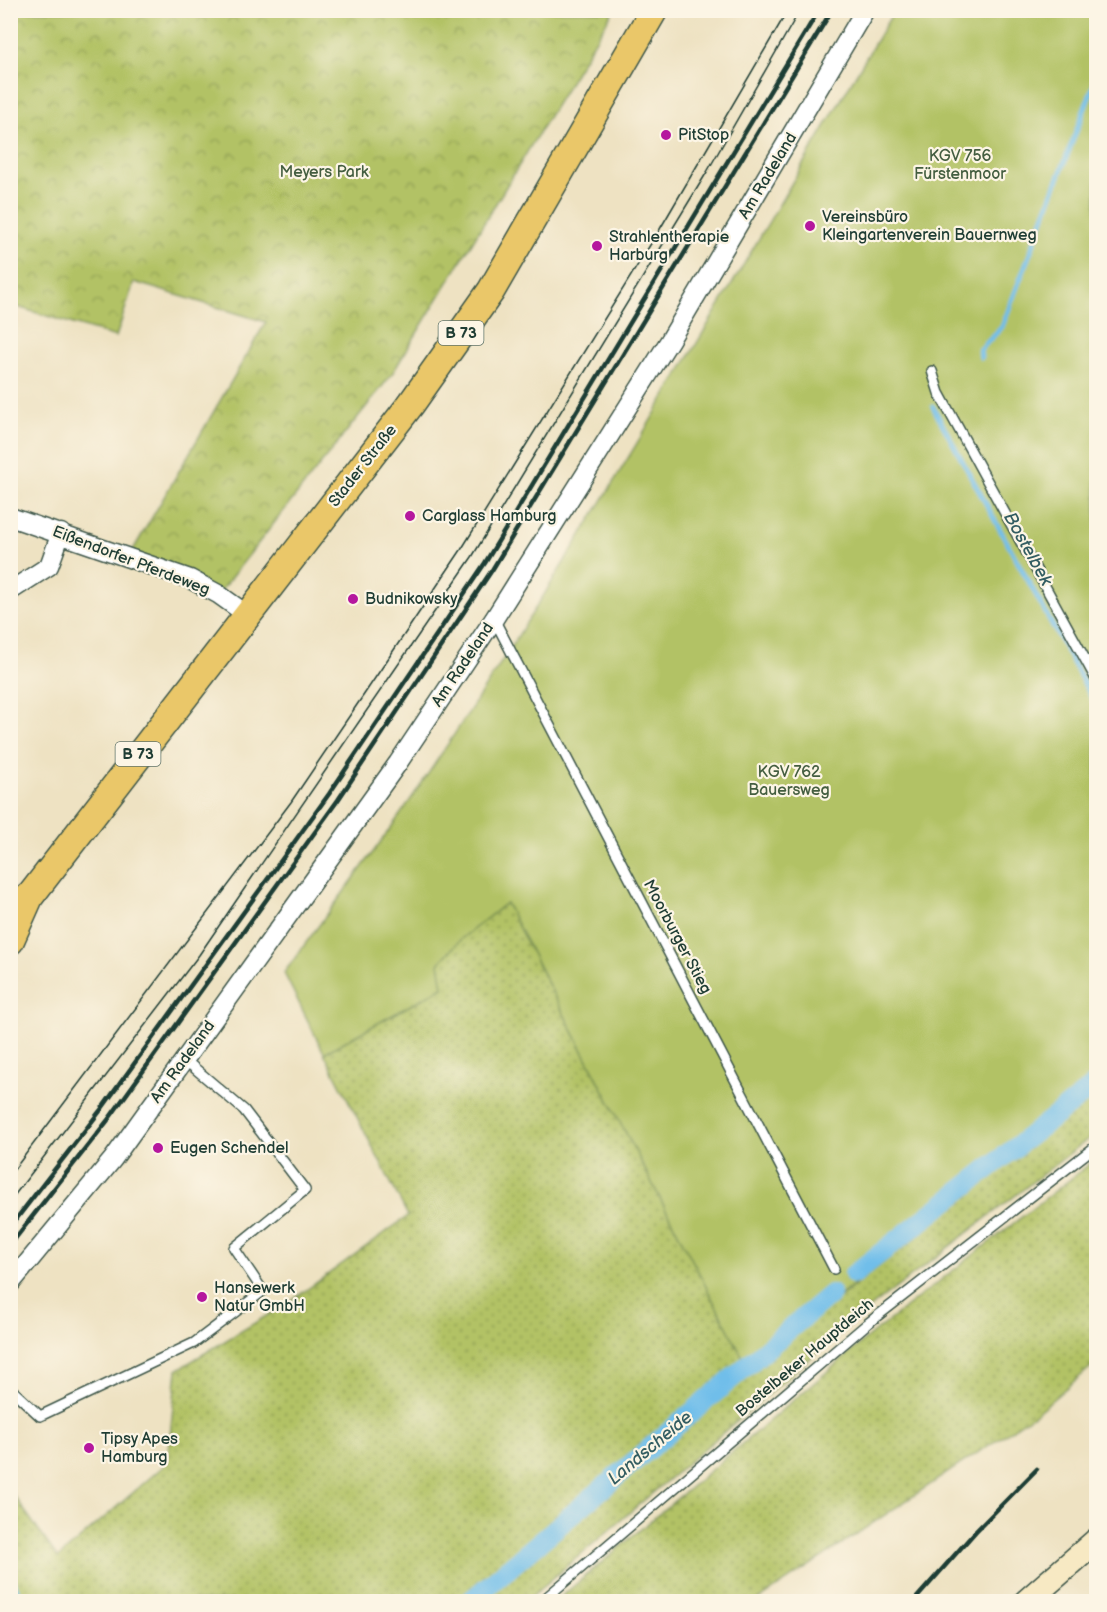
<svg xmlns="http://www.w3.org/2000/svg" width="1107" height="1612" viewBox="0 0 1107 1612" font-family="'Balsamiq Sans',sans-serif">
<defs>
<pattern id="grass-dots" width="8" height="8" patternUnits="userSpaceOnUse" patternTransform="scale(1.5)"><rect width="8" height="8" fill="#b2c265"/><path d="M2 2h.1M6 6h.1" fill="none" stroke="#909f54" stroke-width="1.8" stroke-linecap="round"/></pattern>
<pattern id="park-crowns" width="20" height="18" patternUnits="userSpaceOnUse" patternTransform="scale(1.5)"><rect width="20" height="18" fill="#b2c265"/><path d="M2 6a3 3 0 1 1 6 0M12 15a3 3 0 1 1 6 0" fill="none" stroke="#909f54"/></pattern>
</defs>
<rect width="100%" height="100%" fill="#fcf5e5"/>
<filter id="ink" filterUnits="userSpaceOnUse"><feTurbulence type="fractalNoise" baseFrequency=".0167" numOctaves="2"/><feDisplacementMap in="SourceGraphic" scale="12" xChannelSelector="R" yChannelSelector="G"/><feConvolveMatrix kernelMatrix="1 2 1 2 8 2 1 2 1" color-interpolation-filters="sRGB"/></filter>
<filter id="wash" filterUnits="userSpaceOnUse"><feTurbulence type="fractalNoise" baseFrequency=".008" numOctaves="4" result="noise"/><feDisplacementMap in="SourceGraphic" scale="24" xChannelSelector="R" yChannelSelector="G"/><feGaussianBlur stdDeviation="1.35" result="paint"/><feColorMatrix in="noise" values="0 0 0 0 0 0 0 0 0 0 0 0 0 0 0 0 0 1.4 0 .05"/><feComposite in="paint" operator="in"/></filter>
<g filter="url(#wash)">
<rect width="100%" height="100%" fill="#eee2c2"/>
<!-- grass -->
<path fill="url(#grass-dots)" stroke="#68804c" stroke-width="1.5" d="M506,903L744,1359L460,1601H19L11,1583L10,1490L58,1558L167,1463L177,1370L291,1301L408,1216L324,1053L443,987L438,964L461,939Z
M1096,1095V1133L861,1315L526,1601H483L749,1369Z
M1096,1159V1363L1035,1414L757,1601H556L873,1333Z"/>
<!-- park -->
<path fill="url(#park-crowns)" stroke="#68804c" stroke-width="1.5" d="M10,11H613L392,374L218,594L129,557L266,322L134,282L116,337L11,305Z"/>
<!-- garden -->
<path fill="#b2c265" stroke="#68804c" stroke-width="1.5" d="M894,11H1096V1090L749,1369L506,903L461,939L439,963L443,987L324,1053L284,973C325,916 369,860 409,802C583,546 735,276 894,11Z"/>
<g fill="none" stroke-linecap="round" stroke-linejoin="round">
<!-- stream -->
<path stroke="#70beea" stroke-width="5" d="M981,358L980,350L1002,327L1096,79
M933,407L1096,705
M10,1574L23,1602"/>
<!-- canal -->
<path stroke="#70beea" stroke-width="20" d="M854,1274L1096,1084
M469,1602L831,1294"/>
</g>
</g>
<g filter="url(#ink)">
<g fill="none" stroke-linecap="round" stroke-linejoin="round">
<!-- service casing -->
<g stroke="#3e5649" stroke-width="12">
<path id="service" d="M932,371L939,393L1096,679
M494,619L834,1269
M10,1388L40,1416L194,1343L263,1291L234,1248L305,1190L244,1110L185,1060
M541,1602L867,1324L1096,1146"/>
</g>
<!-- minor casing -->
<g stroke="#3e5649" stroke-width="21">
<path id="minor" d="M10,517L190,579L218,594L246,614
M10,591L49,566L61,533
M10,1284L113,1159L398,763L494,619L670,340L865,10"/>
</g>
<!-- secondary casing -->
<g stroke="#3e5649" stroke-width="27">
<path id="secondary" d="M1026,1602L1096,1541"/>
</g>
<!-- primary casing -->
<g stroke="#3e5649" stroke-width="30">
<path id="primary" d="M10,912L31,895L411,404L491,291L654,10
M10,941L30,896"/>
</g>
<!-- service -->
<use href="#service" stroke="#fff" stroke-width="9"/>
<!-- minor -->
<use href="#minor" stroke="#fff" stroke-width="18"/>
<!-- secondary -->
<use href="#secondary" stroke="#f7e9c3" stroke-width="24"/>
<!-- primary -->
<use href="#primary" stroke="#eac769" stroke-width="27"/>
<!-- tram -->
<path stroke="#1f3d34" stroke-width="1.5" d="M10,1175L291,802L365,693L461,550L660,229L788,10
M10,1201L199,955L472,557L707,172L800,10"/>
<!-- rail -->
<path stroke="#1f3d34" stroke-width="4.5" d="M10,1227L100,1111L329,794L485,563L819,10
M10,1245L108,1120L338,800L492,570L832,10
M913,1602L976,1531L1037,1469"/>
</g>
</g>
<!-- markers -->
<g fill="#b5179e" stroke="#fcf5e5" stroke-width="2">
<circle cx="666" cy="135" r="6"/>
<circle cx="810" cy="226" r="6"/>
<circle cx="597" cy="246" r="6"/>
<circle cx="410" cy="516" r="6"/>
<circle cx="353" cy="599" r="6"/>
<circle cx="158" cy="1148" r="6"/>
<circle cx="202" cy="1297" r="6"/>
<circle cx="89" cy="1448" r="6"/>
</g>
<g text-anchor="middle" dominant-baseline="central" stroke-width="4.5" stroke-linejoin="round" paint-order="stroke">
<!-- shield labels -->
<g fill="#fcf5e5" stroke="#617469" stroke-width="1.5">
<rect x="438.5" y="321" width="45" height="24" rx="4.5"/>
<rect x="115.5" y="742" width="45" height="24" rx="4.5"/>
</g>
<g font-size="15" font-weight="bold" fill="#1f3d34">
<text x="461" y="333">B 73</text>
<text x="138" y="754">B 73</text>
</g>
<!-- poi labels -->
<g font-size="16" fill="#1f3d34" stroke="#fcf5e5" text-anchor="start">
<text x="678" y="135">PitStop</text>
<text x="822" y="217">Vereinsbüro<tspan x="822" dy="18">Kleingartenverein Bauernweg</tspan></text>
<text x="609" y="237">Strahlentherapie<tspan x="609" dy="18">Harburg</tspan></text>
<text x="422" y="516">Carglass Hamburg</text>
<text x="365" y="599">Budnikowsky</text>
<text x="170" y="1148">Eugen Schendel</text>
<text x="214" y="1288">Hansewerk<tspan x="214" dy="18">Natur GmbH</tspan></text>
<text x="101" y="1439">Tipsy Apes<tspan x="101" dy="18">Hamburg</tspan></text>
</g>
<!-- park labels -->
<g font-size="16" fill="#445e40" stroke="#fcf5e5">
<text x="960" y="156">KGV 756<tspan x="960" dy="18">Fürstenmoor</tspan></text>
<text x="324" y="172">Meyers Park</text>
<text x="789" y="772">KGV 762<tspan x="789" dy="18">Bauersweg</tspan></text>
</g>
<!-- street labels -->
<g font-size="16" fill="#1f3d34" stroke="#fcf5e5">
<text transform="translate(768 176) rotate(-59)">Am Radeland</text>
<text transform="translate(363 466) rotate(-52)">Stader Straße</text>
<text transform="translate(131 561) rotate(21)">Eißendorfer Pferdeweg</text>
<text transform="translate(463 665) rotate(-56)">Am Radeland</text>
<text transform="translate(677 937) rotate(62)">Moorburger Stieg</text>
<text transform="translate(183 1062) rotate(-54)">Am Radeland</text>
<text transform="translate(805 1358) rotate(-40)">Bostelbeker Hauptdeich</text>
</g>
<!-- water labels -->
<g font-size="18" font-style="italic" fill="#335d62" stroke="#fcf5e5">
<text transform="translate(1028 549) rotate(61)">Bostelbek</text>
<text transform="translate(650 1448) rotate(-40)">Landscheide</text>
</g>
</g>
<!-- margin -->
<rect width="1107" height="1612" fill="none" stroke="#fcf5e5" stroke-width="36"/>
</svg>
